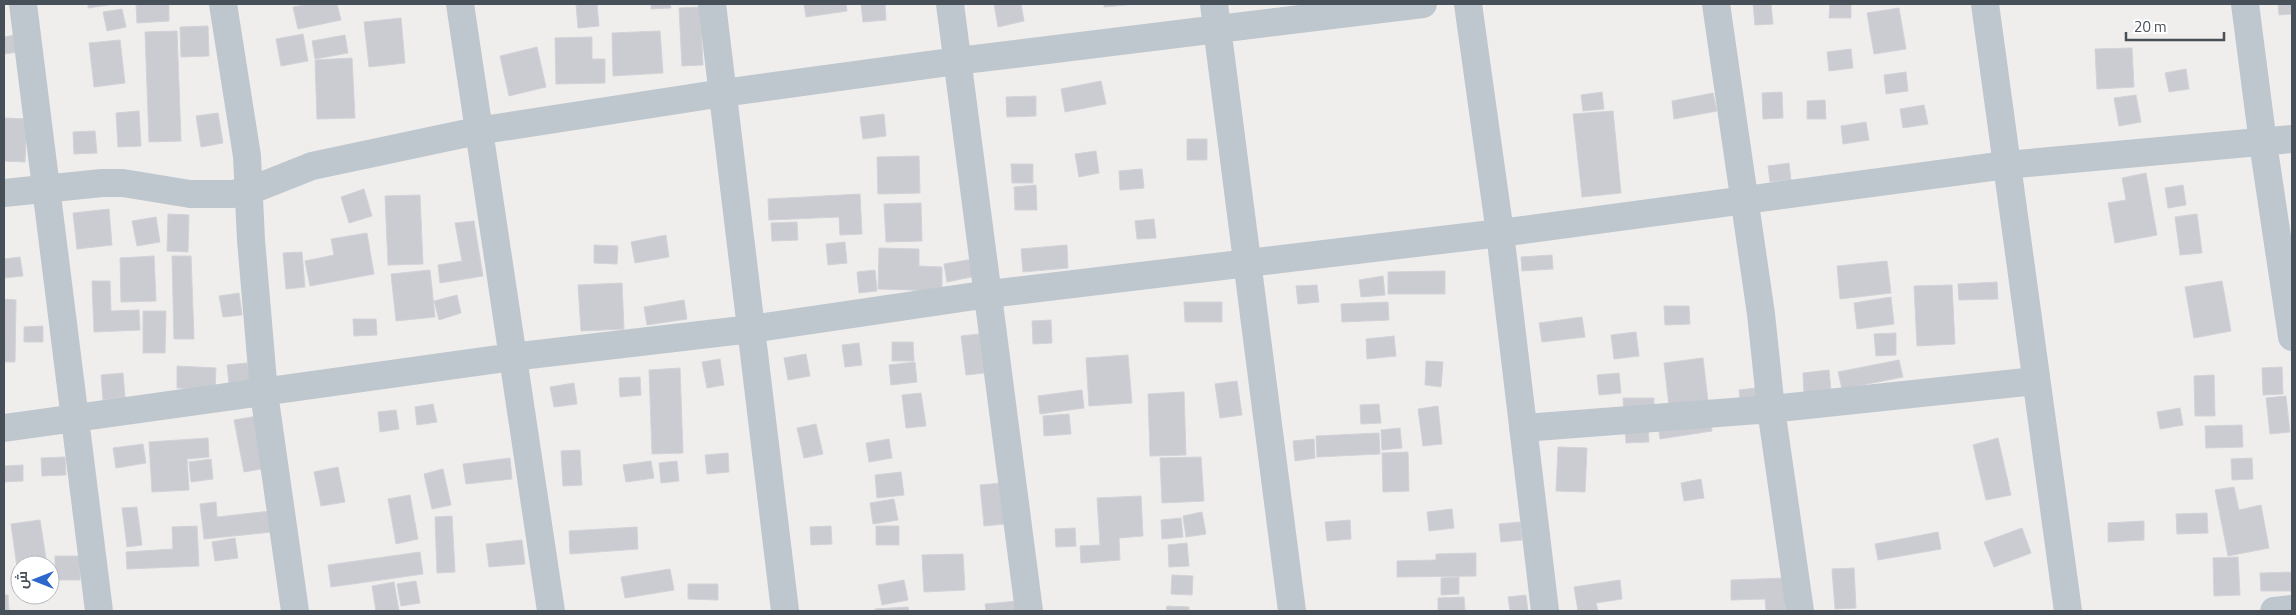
<svg xmlns="http://www.w3.org/2000/svg" width="2296" height="615" viewBox="0 0 2296 615" font-family="'Titillium Web',Cairo,sans-serif">
<rect width="100%" height="100%" fill="#f0eeed"/>
<!-- building -->
<path fill="#cbccd2" stroke="#d2d3d8" d="M88,4H109V5L88,8Z
M136,4H169V21L137,23Z
M311,4H337L341,20L298,29L293,7Z
M576,4H597L599,26L578,28Z
M651,4H670L671,8L651,9Z
M804,4H846L847,11L806,17Z
M861,4H885L886,20L863,22Z
M994,4H1021L1024,21L998,27Z
M1104,4H1136L1104,7Z
M1753,4H1771L1773,24L1755,25Z
M1830,4H1851V18H1829Z
M2278,4H2292V14L2279,15Z
M700,7L703,65L682,66L679,8Z
M1899,8L1906,49L1874,54L1867,13Z
M122,9L126,27L107,31L103,12Z
M401,18L405,63L369,67L364,22Z
M208,26L209,56L181,57L180,27Z
M177,31L181,141L149,142L145,32Z
M660,31L663,73L613,76L612,33Z
M303,34L308,61L281,66L276,39Z
M15,35L18,52L4,54V37Z
M345,35L348,53L315,59L312,41Z
M592,37V59H605V83L556,84L555,38Z
M120,40L125,83L94,87L89,43Z
M537,47L546,87L509,96L500,56Z
M2132,48L2134,87L2097,89L2095,49Z
M1851,49L1853,68L1829,71L1827,52Z
M352,58L355,118L317,119L315,60Z
M2186,69L2189,89L2169,92L2165,73Z
M1906,72L1908,91L1886,94L1884,75Z
M1101,81L1106,104L1065,112L1061,89Z
M1602,92L1604,109L1583,111L1581,95Z
M1782,92L1783,118L1763,119L1762,93Z
M1713,93L1717,111L1674,119L1672,101Z
M2136,95L2141,122L2119,126L2114,98Z
M1036,96V116L1007,117L1006,97Z
M1825,100L1826,119H1807V101Z
M1924,105L1928,124L1903,128L1900,109Z
M139,111L141,146L118,147L116,113Z
M1613,111L1621,193L1582,197L1573,114Z
M218,113L223,143L201,147L196,116Z
M884,114L886,136L863,139L860,117Z
M4,118L27,119L25,162L4,161Z
M1866,122L1869,140L1843,144L1841,126Z
M95,131L97,153L74,154L73,132Z
M1187,139H1207V160H1187Z
M1096,151L1099,173L1079,177L1075,154Z
M919,156L920,193L878,194L877,157Z
M1789,163L1791,180L1770,182L1768,166Z
M1011,164H1033V183H1012Z
M1142,169L1144,188L1120,190L1119,171Z
M2146,173L2157,235L2115,243L2108,203L2126,200L2122,178Z
M1036,185L1037,210H1015L1014,187Z
M2183,185L2186,205L2168,208L2165,188Z
M364,189L372,216L349,223L341,197Z
M860,194L862,234L840,235L839,217L769,220L768,199Z
M420,195L423,264L388,265L385,196Z
M921,203L922,241L886,242L884,204Z
M109,209L112,245L77,249L73,213Z
M168,214L189,215L188,252L167,251Z
M2197,214L2202,253L2180,255L2175,217Z
M156,217L160,242L137,246L132,221Z
M1154,219L1156,238L1137,239L1135,221Z
M474,221L483,276L440,283L438,265L462,261L455,223Z
M797,222L798,240L772,241L771,223Z
M367,233L374,274L310,286L305,261L334,255L331,239Z
M666,235L669,257L635,263L631,242Z
M845,242L847,263L828,265L826,244Z
M594,245L618,246L617,264L594,263Z
M1067,245L1068,268L1023,272L1021,249Z
M879,248L919,249V266L942,267V291L878,289Z
M302,252L305,287L286,289L283,253Z
M1552,255L1553,269L1522,271L1521,257Z
M154,256L156,301L121,302L120,258Z
M172,256H191L194,339H174Z
M20,257L23,276L4,278V259Z
M973,259L976,276L947,282L944,264Z
M1887,261L1891,293L1840,299L1837,266Z
M430,270L435,317L396,321L391,274Z
M875,270L877,291L859,293L857,272Z
M1445,271V294H1388V272Z
M1383,276L1385,295L1361,297L1359,280Z
M92,281H110L111,311L139,310L140,330L94,332Z
M2222,281L2231,331L2194,338L2185,287Z
M1997,282L1998,299L1959,300L1958,284Z
M622,283L624,329L581,331L578,285Z
M1317,285L1319,302L1298,304L1296,286Z
M1952,285L1955,344L1917,346L1914,286Z
M239,293L242,315L223,317L219,296Z
M457,295L461,313L439,320L434,301Z
M1891,297L1894,324L1857,329L1854,303Z
M4,299L16,300L15,362H4Z
M684,300L687,319L647,325L644,307Z
M1184,302H1222V322H1185Z
M1388,302L1389,320L1342,322L1341,304Z
M1664,306H1689L1690,324L1665,325Z
M143,311H166L165,353H143Z
M1582,317L1585,337L1542,342L1539,323Z
M353,319H376L377,335L354,336Z
M1051,320L1052,343L1033,344L1032,321Z
M43,326V342H24V327Z
M1636,332L1639,356L1614,359L1611,335Z
M1896,333V355L1876,356L1874,334Z
M979,334L984,373L966,375L961,336Z
M1394,336L1396,356L1367,359L1366,339Z
M892,342H913L914,361H892Z
M859,343L862,365L845,367L842,345Z
M806,354L810,376L788,380L784,358Z
M1128,355L1132,403L1089,406L1086,358Z
M1703,358L1708,401L1669,406L1664,363Z
M720,359L724,385L707,388L702,362Z
M1899,360L1903,377L1842,389L1838,372Z
M1426,361L1443,362L1441,387L1425,385Z
M915,362L917,382L891,385L889,365Z
M247,363L250,381L229,384L227,365Z
M177,366L216,368L215,390L177,388Z
M2282,367L2283,394L2263,395L2262,368Z
M680,368L683,453L652,454L649,370Z
M1829,370L1831,391L1804,394L1803,373Z
M123,373L125,397L103,400L101,375Z
M1619,373L1621,393L1599,395L1597,375Z
M2214,375L2215,416H2195L2194,376Z
M640,377L641,395L620,397L619,378Z
M1237,381L1242,415L1220,418L1215,384Z
M574,383L577,404L554,407L550,387Z
M1756,388L1760,422L1742,424L1739,390Z
M1082,390L1084,408L1040,414L1038,396Z
M1184,392L1186,455L1150,456L1148,394Z
M921,393L926,426L906,428L902,395Z
M2286,396L2290,432L2270,434L2266,398Z
M1623,398H1654V417L1624,418Z
M433,404L437,422L417,425L415,407Z
M1379,404L1381,423L1361,424L1360,405Z
M1438,406L1442,444L1423,446L1418,409Z
M2180,408L2183,425L2160,429L2157,412Z
M1709,409L1712,431L1660,439L1657,417Z
M396,410L399,429L380,432L378,412Z
M1069,414L1071,434L1044,436L1043,416Z
M257,416L267,468L244,472L234,420Z
M1648,421L1649,442L1626,443L1625,422Z
M816,424L823,454L804,458L797,428Z
M2242,425L2243,447L2206,448L2205,426Z
M1400,428L1402,448L1382,450L1381,430Z
M1379,433L1380,454L1317,457L1316,436Z
M208,438L209,457L187,459L189,490L152,492L149,442Z
M1998,438L2011,495L1986,500L1973,445Z
M889,439L892,458L869,462L866,443Z
M1314,439L1315,458L1295,461L1293,441Z
M143,444L146,463L116,468L113,448Z
M1558,447L1587,448L1585,492L1556,491Z
M580,450L582,485L563,486L561,451Z
M1408,452L1409,491L1383,492L1382,453Z
M728,453L729,472L707,474L705,455Z
M65,457L66,475L42,476L41,458Z
M1201,457L1204,501L1162,503L1160,458Z
M510,458L512,479L466,484L463,464Z
M2252,458L2253,479L2232,480L2231,459Z
M211,459L213,479L191,482L189,462Z
M651,461L654,478L626,482L623,465Z
M677,461L679,481L661,483L659,463Z
M23,465V481L4,482V466Z
M338,467L345,502L321,506L314,472Z
M443,469L451,505L432,509L424,474Z
M901,472L904,495L877,498L875,475Z
M1701,479L1704,498L1684,501L1681,483Z
M1002,483L1005,524L984,526L980,485Z
M2234,487L2239,510L2261,505L2269,548L2228,556L2215,490Z
M410,495L418,539L396,544L388,499Z
M1141,496L1143,536L1119,538L1120,560L1081,563L1080,546L1100,545L1097,498Z
M894,499L898,520L873,524L870,503Z
M216,502L217,517L270,511L272,532L204,539L200,504Z
M137,507L142,545L127,547L122,508Z
M1452,509L1454,528L1429,531L1427,512Z
M1202,512L1206,534L1186,537L1183,516Z
M2207,513L2208,533L2177,534L2176,514Z
M452,516L455,572L437,573L435,517Z
M1181,518L1183,537L1162,539L1161,520Z
M40,520L47,565H20V589L11,524Z
M1350,520L1351,539L1327,541L1325,522Z
M2144,521V540L2108,542V523Z
M1520,522L1522,540L1501,542L1499,524Z
M197,526L199,566L127,569L126,552L173,549L172,527Z
M831,526L832,544L811,545L810,527Z
M876,526H899V545H876Z
M637,527L638,549L570,554L569,531Z
M1075,528L1076,546L1056,547L1055,529Z
M2022,528L2031,553L1994,567L1984,542Z
M1938,532L1941,549L1878,560L1875,544Z
M235,538L238,558L215,561L212,542Z
M522,540L525,564L489,567L486,544Z
M1187,543L1189,566L1169,567L1168,545Z
M420,552L423,574L331,587L328,565Z
M1476,553V576L1397,577V561L1436,560V554Z
M963,554L965,590L924,592L922,555Z
M55,556H80V580H55Z
M2238,557L2240,595L2214,596L2213,558Z
M1854,568L1856,608L1835,609L1832,569Z
M670,569L674,590L625,598L621,577Z
M2292,572V591H2261L2260,573Z
M1172,575L1193,576L1192,595L1171,594Z
M1459,577V594L1441,595V578Z
M1784,578L1786,611H1766L1765,599L1731,600V580Z
M904,580L908,600L882,605L878,585Z
M1620,580L1622,599L1596,603L1598,611H1578L1574,587Z
M416,581L420,603L401,606L397,584Z
M394,582L399,611H376L372,586Z
M688,584H718V600L688,599Z
M4,595H8L9,611H4Z
M1526,595L1528,611H1510L1508,597Z
M1464,597L1465,611H1438V598Z
M1017,601L1018,611H986L985,604Z
M1167,606L1189,607V611H1166Z
M908,607L909,611H875V609Z"/>
<g fill="none" stroke-linecap="round" stroke-linejoin="round">
<!-- minor -->
<path stroke="#bfc7ce" stroke-width="28" d="M23,4L99,611
M223,4L247,156L251,240L264,393L295,611
M460,4L551,611
M712,4L785,611
M950,4L1029,611
M1214,4L1292,611
M1468,4L1500,233L1545,611
M1716,4L1761,314L1771,409L1800,611
M1985,4L2068,611
M2245,4L2263,143L2292,337
M4,193L102,183H123L190,194H232L249,191L312,166L477,131L723,93L957,61L1423,4
M4,428L512,357L751,329L989,294L1500,233L2006,165L2292,139
M1523,428L1771,409L2035,381
M2274,611L2292,609"/>
</g>
<!-- border -->
<rect width="2296" height="615" fill="none" stroke="#474f59" stroke-width="10"/>
<!-- north arrow -->
<g transform="translate(35 580) rotate(270)"><circle r="24" fill="#ffffff" stroke="#b5b9bd"/>
<path d="M0-4L9 19L0 12L-9 19Z" fill="#2b67cc"/>
<text y="-8" font-size="14" font-weight="bold" text-anchor="middle" fill="#474f59">ش</text>
</g>
<!-- scale -->
<path d="M2126 32v8h98v-8" fill="none" stroke="#474f59" stroke-width="2.5"/>
<text x="2134" y="32" font-size="15" fill="#474f59" stroke="#ffffff" stroke-width="4" paint-order="stroke">20 m</text>
</svg>
